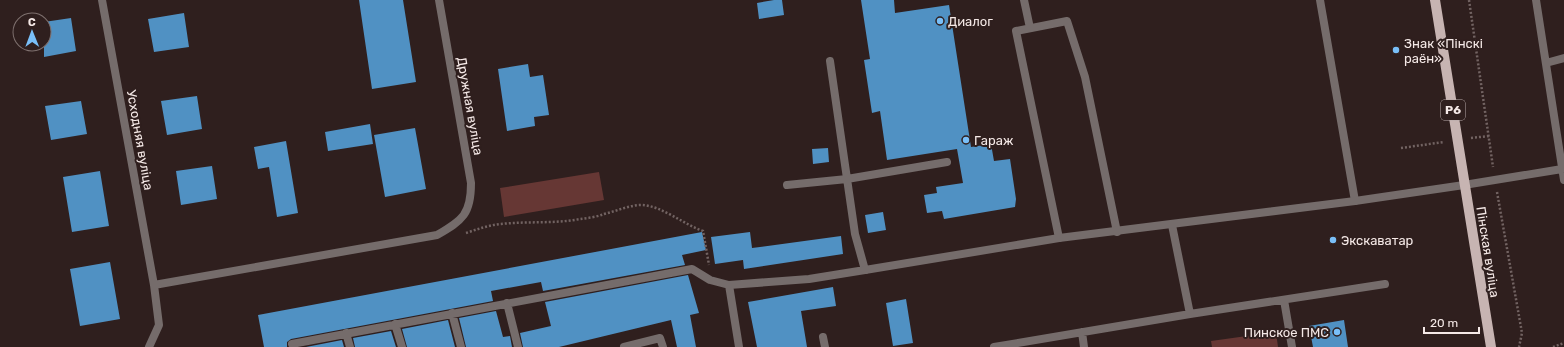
<svg xmlns="http://www.w3.org/2000/svg" width="1564" height="347" viewBox="0 0 1564 347" font-family="Rubik,sans-serif">
<rect width="100%" height="100%" fill="#2f1f1e"/>
<!-- green -->
<path fill="#663734" d="M599,172L604,200L504,217L500,188Z
M1276,332L1278,347H1212L1211,341Z"/>
<!-- building -->
<path fill="#5091c3" d="M359,0H403L416,82L372,89Z
M774,0H782L784,15L759,19L757,3Z
M861,0H894L895,13L949,5L971,147L991,144L994,161L1010,159L1016,199L1015,207L944,219L942,211L927,213L924,195L937,193L936,187L963,183L957,149L887,160L880,111L872,113L864,60L870,59Z
M184,13L189,47L154,52L148,19Z
M71,18L76,51L44,57V22Z
M528,64L530,77L543,75L549,115L534,117L535,126L507,131L498,69Z
M197,96L202,129L167,135L161,101Z
M81,101L87,134L51,140L45,106Z
M370,124L373,144L328,151L325,132Z
M415,128L426,189L385,197L374,135Z
M286,141L298,213L277,217L269,167L258,169L254,147Z
M828,148L829,162L813,164L812,149Z
M212,166L217,199L181,205L176,171Z
M100,171L109,226L72,232L63,177Z
M883,212L886,230L868,233L865,215Z
M702,232L706,250L682,255L685,265L543,291L541,282L491,291L493,301L291,339L287,342V347H264L258,315Z
M750,232L752,248L841,236L843,254L744,269L743,260L715,264L711,237Z
M110,262L120,319L80,326L70,269Z
M688,275L699,313L690,315L696,347H677L671,320L559,347H523L520,333L551,326L545,302Z
M833,287L836,306L801,311L807,347H757L748,302Z
M906,299L913,343L893,346L886,303Z
M496,311L503,337L510,336L512,347H466L459,318Z
M448,320L455,347H407L402,329Z
M1344,320L1348,347H1313L1309,326Z
M391,331L396,347H355L353,338Z
M342,340L344,347H306Z"/>
<g fill="none" stroke-linecap="round" stroke-linejoin="round">
<!-- path -->
<path stroke="#726362" stroke-width="2.5" stroke-dasharray="2 2" stroke-linecap="butt" d="M1469,0L1493,167
M1471,138L1489,136
M1401,148L1444,142
M1497,192L1522,333L1519,347
M466,233C478,229 489,225 501,224C528,221 554,224 580,219C588,218 597,217 604,214C617,211 629,205 642,205C662,206 683,224 703,231L709,265
M1553,347L1564,343"/>
<!-- service -->
<path stroke="#756c6b" stroke-width="8" d="M1024,0L1030,28
M1320,0L1355,201
M787,185L847,179L947,162
M1172,225L1190,314
M1059,238L1016,31L1067,21L1085,77L1117,232
M729,285L739,347
M1284,300L1292,347
M507,303L518,347
M452,313L461,347
M395,324L402,347
M1082,332L1084,347
M346,333L350,347
M823,337L825,347
M292,344L692,269L710,280L729,285L809,279L865,270L855,234L830,61
M624,347L660,338L663,347
M994,347L1190,314L1385,284"/>
<!-- minor -->
<path stroke="#756c6b" stroke-width="8" d="M102,0L154,285
M1536,0L1564,180
M1546,63L1564,58
M865,270L1059,238L1355,201L1464,185L1562,169
M149,347L159,325L154,285L437,235C463,220 471,214 471,183L439,0"/>
<!-- primary -->
<path stroke="#c7b4b2" stroke-width="10" d="M1435,0L1491,347"/>
</g>
<!-- markers -->
<g fill="#79bff8" stroke="#2f1f1e" stroke-width="1.5">
<circle cx="940" cy="21" r="4"/>
<circle cx="1396" cy="50" r="4"/>
<circle cx="966" cy="140" r="4"/>
<circle cx="1333" cy="240" r="4"/>
<circle cx="1337" cy="332" r="4"/>
</g>
<g text-anchor="middle" dominant-baseline="central" stroke-width="4" stroke-linejoin="round" paint-order="stroke">
<!-- shield labels -->
<rect fill="#2f1f1e" stroke="#baacab" stroke-width="1" x="1441" y="100" width="24" height="20" rx="3"/>
<g font-size="12" font-weight="bold" fill="#f5e9e7">
<text x="1453" y="110">Р6</text>
</g>
<!-- poi labels -->
<g font-size="13" fill="#f5e9e7" stroke="#2f1f1e" text-anchor="start">
<text x="948" y="21">Диалог</text>
<text x="1404" y="43">Знак «Пінскі<tspan x="1404" dy="15">раён»</tspan></text>
<text x="974" y="140">Гараж</text>
<text x="1341" y="240">Экскаватар</text>
<text x="1329" y="332" text-anchor="end">Пинское ПМС</text>
</g>
<!-- street labels -->
<g font-size="13" fill="#f5e9e7" stroke="#2f1f1e">
<text transform="translate(470 106) rotate(80)">Дружная вуліца</text>
<text transform="translate(140 140) rotate(80)">Усходняя вуліца</text>
<text transform="translate(1488 252) rotate(81)">Пінская вуліца</text>
</g>
</g>
<!-- north arrow -->
<g transform="translate(32 32) rotate(359)"><circle r="19" fill="#2f1f1e" stroke="#7e706e"/>
<path d="M0-3L7 15L0 10L-7 15Z" fill="#79bff8"/>
<text y="-6" font-size="11" font-weight="bold" text-anchor="middle" fill="#f5e9e7">С</text>
</g>
<!-- scale -->
<path d="M1424 327v6h55v-6" fill="none" stroke="#f5e9e7" stroke-width="2"/>
<text x="1430" y="327" font-size="12" fill="#f5e9e7" stroke="#2f1f1e" stroke-width="3" paint-order="stroke">20 m</text>
</svg>
